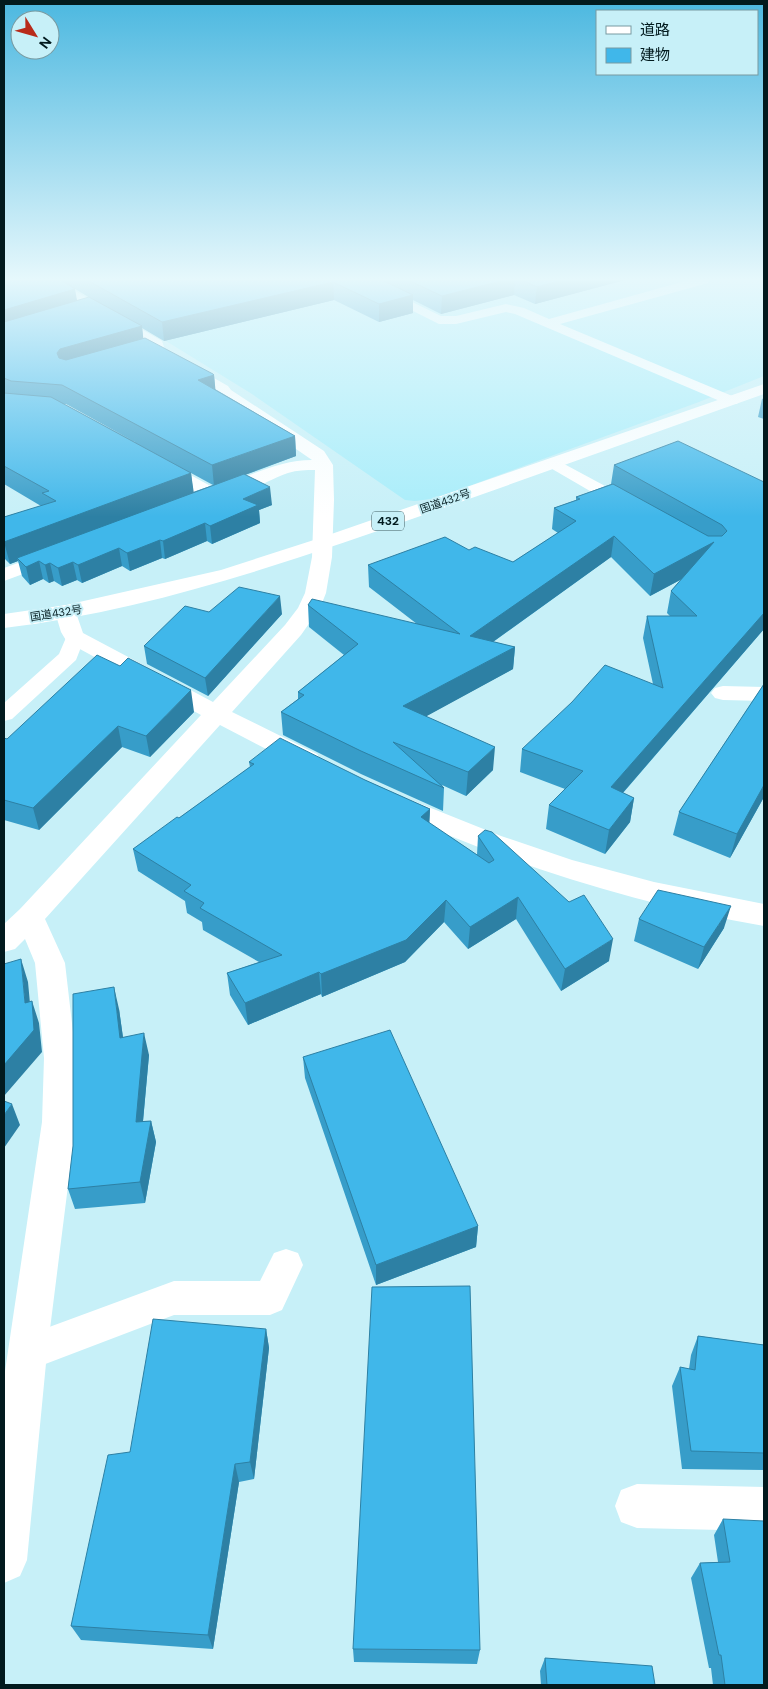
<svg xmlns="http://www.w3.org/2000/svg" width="768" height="1689" viewBox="0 0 768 1689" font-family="'DM Sans','Noto Sans JP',sans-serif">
<rect width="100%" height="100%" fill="#c7f0f8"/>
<!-- built -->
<path fill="#a8edfa" d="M67,280H764V376L699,402L458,490L431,499L415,501L405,500L252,394Z"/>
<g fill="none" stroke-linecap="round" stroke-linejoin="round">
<!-- service -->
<path fill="#fff" fill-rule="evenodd" d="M351,280H367L441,316H456L506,304L524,308L549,319L689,280H710L708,283L560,324L737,398L739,401L737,404H727L515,314L506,312L456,324H439Z
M553,458L633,501L636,505L633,509L627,510L621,509L547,466L545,463L547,460Z
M75,631L82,633L85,637L76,660L12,719L4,721V703L59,654L68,633Z
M286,1249L298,1253L303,1265L282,1310L270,1315H174L27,1371L14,1366L9,1353L14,1340L174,1281H260L274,1253Z"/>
<!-- minor -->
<path fill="#fff" fill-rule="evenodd" d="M40,280H56L162,341L165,350L228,386L231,390L324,451L333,465L334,500L332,557L326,593L320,608L301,635L232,712L317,754L321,760L317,766L308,768L299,766L220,725L45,919L65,963L76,1058V1122L47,1353L27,1560L20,1576L4,1583V1378L42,1122L44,1058L35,963L25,939L15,949L4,952V924L20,909L201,715L67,642L61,632L55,612L58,607L66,605L74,607L83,633L213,702L285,625L298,608L305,593L312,557L315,470C306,470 297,470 288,473C267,480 228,505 207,500L153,469L150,465L153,461L159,460L165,461L216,489C247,477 278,460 312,460L219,396L216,392L153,355L150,346Z
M54,550L61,552L64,556L61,560L4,581V568Z
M723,686L764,687V701L723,700L715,698L711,693L715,688Z
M396,794L501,836L572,860L654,882L764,904V926C634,904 507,863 387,809L383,803L387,797Z
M637,1484L764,1487V1531L637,1528L621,1522L615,1506L621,1490Z"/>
<!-- trunk -->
<path fill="#fff" fill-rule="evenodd" d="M764,384V394C653,433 543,473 432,512C292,561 152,610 4,628V614L66,605L221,570L317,539Z"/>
</g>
<!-- wall -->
<path fill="#379dc9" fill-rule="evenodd" d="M4,280H625L535,304L514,295L441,314L413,300V313L379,322L334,300L164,341L142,328L143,338L214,375L215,389L295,436L296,456L245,475L272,505L259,510L260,523L212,544L207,541L165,559L162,558L130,571L122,566L82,583L77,580L62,586L54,581L49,583L43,579L30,585L22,576L18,561L10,564L4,558V517L41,506L4,484ZM72,287L95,301H77ZM64,404H66L135,442ZM191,473L213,485L193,492Z
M764,398V419L758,417L762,399Z
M614,465L764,482V629L623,793L634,798L630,822L605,854L546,829L549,805L565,789L520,772L522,749L653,684L643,638L647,616H670L667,613L671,591L682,579L650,596L611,557L493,642L515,647L513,669L426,716L493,770L466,796L442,785L444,788L443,811L361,774L283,735L281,712L298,699V692L344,655L309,627L308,605L417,624L369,587L368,565L469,550L513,562L558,533L552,529L554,508L576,500V497L611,484Z
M209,612L282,614L208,696L147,664L144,646Z
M764,684V797L730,858L673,835L679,812Z
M194,712L150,757L122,747L39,830L4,820V738L7,739Z
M249,762L365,780L430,809L429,823L477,855L478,836L609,961L561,991L516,919L468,949L444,922L405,962L322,997L321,994L248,1025L230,995L227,973L259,962L203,930L202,922L187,913L185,901L138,871L133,849L179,818L250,767Z
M639,919L724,928L698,969L634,941Z
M119,1009L123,1037L149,1055L143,1121H151L156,1142L145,1203L75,1209L68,1189Z
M303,1057L478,1226L476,1247L376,1285L305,1078Z
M266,1329L269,1348L254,1479L239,1482L213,1649L81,1640L71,1626L130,1452Z
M698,1336L764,1345V1470L682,1469L672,1386L680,1367L689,1369L691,1355Z
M723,1519L764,1685H713L711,1668H709L691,1578L700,1563L718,1562L714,1535Z
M353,1649L480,1650L477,1664L354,1662Z
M545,1658L655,1685H541L540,1671Z"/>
<!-- shaded-wall -->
<path fill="#2d80a4" d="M505,280H515L514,295L441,314L442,296Z
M562,280H625L535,304L537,287Z
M333,282L334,300L164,341L162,322Z
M75,289L78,306L4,329V310Z
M413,295V313L379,322V304Z
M142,326L144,345L60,372L57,353L60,349Z
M214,375L216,395L198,380Z
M295,436L296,456L214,486L212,465Z
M191,473L194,494L17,558L18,561L10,564L4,542Z
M270,487L272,505L259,510L260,523L212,544L210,526L243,499Z
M205,523L207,541L165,559L163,541Z
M614,536L611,557L469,659L470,636Z
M160,540L162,558L130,571L127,553Z
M714,542L710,564L650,596L654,574Z
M119,548L122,566L82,583L78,565Z
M39,561L43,579L30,585L26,567Z
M73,562L77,580L62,586L58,568Z
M50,563L54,581L49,583L45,565Z
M280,596L282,614L208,696L205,678Z
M764,613V629L607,811L611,787Z
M515,647L513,669L403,729V706Z
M191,690L194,712L150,757L146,736Z
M118,726L122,747L39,830L33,808Z
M495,747L493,770L466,796L468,772Z
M764,785V797L730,858L737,834Z
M634,798L630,822L605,854L609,830Z
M430,809L429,831L421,817Z
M518,897L516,919L468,949L470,927Z
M446,900L444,922L405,962L322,997L321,974Z
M731,906L724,928L698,969L704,947Z
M613,939L609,961L561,991L565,969Z
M21,959L28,982L32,1025L25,1003Z
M319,972L321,994L248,1025L245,1003Z
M114,987L119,1009L126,1060L120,1038Z
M32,1001L39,1023L42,1052L4,1096V1065Z
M144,1033L149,1055L141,1143L136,1122Z
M12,1104L20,1125L4,1148V1115Z
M151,1121L156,1142L145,1203L140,1182Z
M478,1226L476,1247L376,1285V1265Z
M266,1329L269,1348L254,1479L250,1462Z
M235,1464L239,1482L213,1649L208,1635Z"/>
<!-- building -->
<path fill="#40b7ea" stroke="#2d80a4" d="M4,280H61L75,289L4,310Z
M87,280H382L413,295L379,304L333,282L162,322Z
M408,280H505L442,296Z
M522,280H562L537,287Z
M89,297L142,326L60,349L57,353L59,358L66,360L145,338L213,374L214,375L198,380L295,436L212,465L62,385L11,381L4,378V322Z
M4,393L51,397L191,473L4,542V517L56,501L42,493L49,491L4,466Z
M678,441L764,482V613L611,787L634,798L609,830L549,805L583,771L522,749L572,702L605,665L663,688L647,616H697L671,591L714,542L654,574L614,536L470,636L515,647L403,706L495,747L468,772L393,742L444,788L361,751L281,712L304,695L298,692L358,644L308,605L312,599L460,634L368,565L445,537L469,550L475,547L513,562L576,521L554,508L580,499L576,497L613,484L708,536H722L727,531L722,525L614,465Z
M244,474L270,487L243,499L258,505L210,526L205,523L163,541L160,540L127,553L119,548L78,565L73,562L58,568L50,563L45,565L39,561L26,567L17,558Z
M239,587L280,596L205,678L144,646L185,606L209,612Z
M97,655L120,666L128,658L191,690L146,736L118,726L33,808L4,800V738L7,739Z
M764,684V785L737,834L679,812Z
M280,738L365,780L430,809L421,817L489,863L494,860L478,836L485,830L492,832L569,902L584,895L613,939L565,969L518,897L470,927L446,900L406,940L321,974L319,972L245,1003L227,973L282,955L200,908L204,903L184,891L191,885L133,849L177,817L179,818L254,764L249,762Z
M658,890L731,906L704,947L639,919Z
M21,959L25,1003L32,1001L34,1030L4,1065V964Z
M114,987L120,1038L144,1033L136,1122L151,1121L140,1182L68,1189L73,1146V994Z
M390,1030L478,1226L376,1265L303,1057Z
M4,1101L12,1104L4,1115Z
M470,1286L480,1650L353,1649L372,1287Z
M153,1319L266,1329L250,1462L235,1464L208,1635L71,1626L108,1455L130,1452Z
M698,1336L764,1345V1453L691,1451L680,1367L695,1370Z
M723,1519L764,1521V1685H725L721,1655H719L700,1563L730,1562Z
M545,1658L652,1666L655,1685H547Z"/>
<!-- sky -->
<linearGradient id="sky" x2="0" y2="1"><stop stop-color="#4cb8e0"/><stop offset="0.54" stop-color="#e6f8fc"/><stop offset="1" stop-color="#e6f8fc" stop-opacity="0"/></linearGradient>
<rect width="768" height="517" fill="url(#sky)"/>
<g text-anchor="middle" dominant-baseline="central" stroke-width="4" stroke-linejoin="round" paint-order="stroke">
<!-- far-street labels -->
<g font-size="11" fill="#021a1e" stroke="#c7f0f8">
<text transform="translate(445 501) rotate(-19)">国道432号</text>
<text transform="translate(56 613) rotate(-9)">国道432号</text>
</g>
<!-- shield labels -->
<rect fill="#c7f0f8" stroke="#3d5a5f" stroke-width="1" x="372" y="511.5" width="32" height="19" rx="4"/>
<g font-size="12" font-weight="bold" fill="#021a1e">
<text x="388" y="521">432</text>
</g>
</g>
<!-- border -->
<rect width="768" height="1689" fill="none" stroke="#021a1e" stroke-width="10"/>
<!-- legend -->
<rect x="596" y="10" width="162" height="65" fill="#c7f0f8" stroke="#789aa1"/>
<rect x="606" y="26" width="25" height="8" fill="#ffffff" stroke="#789aa1"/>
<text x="640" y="35" font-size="15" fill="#021a1e">道路</text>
<rect x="606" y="48" width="25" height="15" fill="#40b7ea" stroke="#789aa1"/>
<text x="640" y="60" font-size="15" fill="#021a1e">建物</text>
<!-- north arrow -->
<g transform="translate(35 35) rotate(127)"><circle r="24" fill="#c7f0f8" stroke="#789aa1"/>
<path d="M0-4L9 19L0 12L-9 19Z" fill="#b82b1b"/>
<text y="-8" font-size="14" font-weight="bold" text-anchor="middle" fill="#021a1e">N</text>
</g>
</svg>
